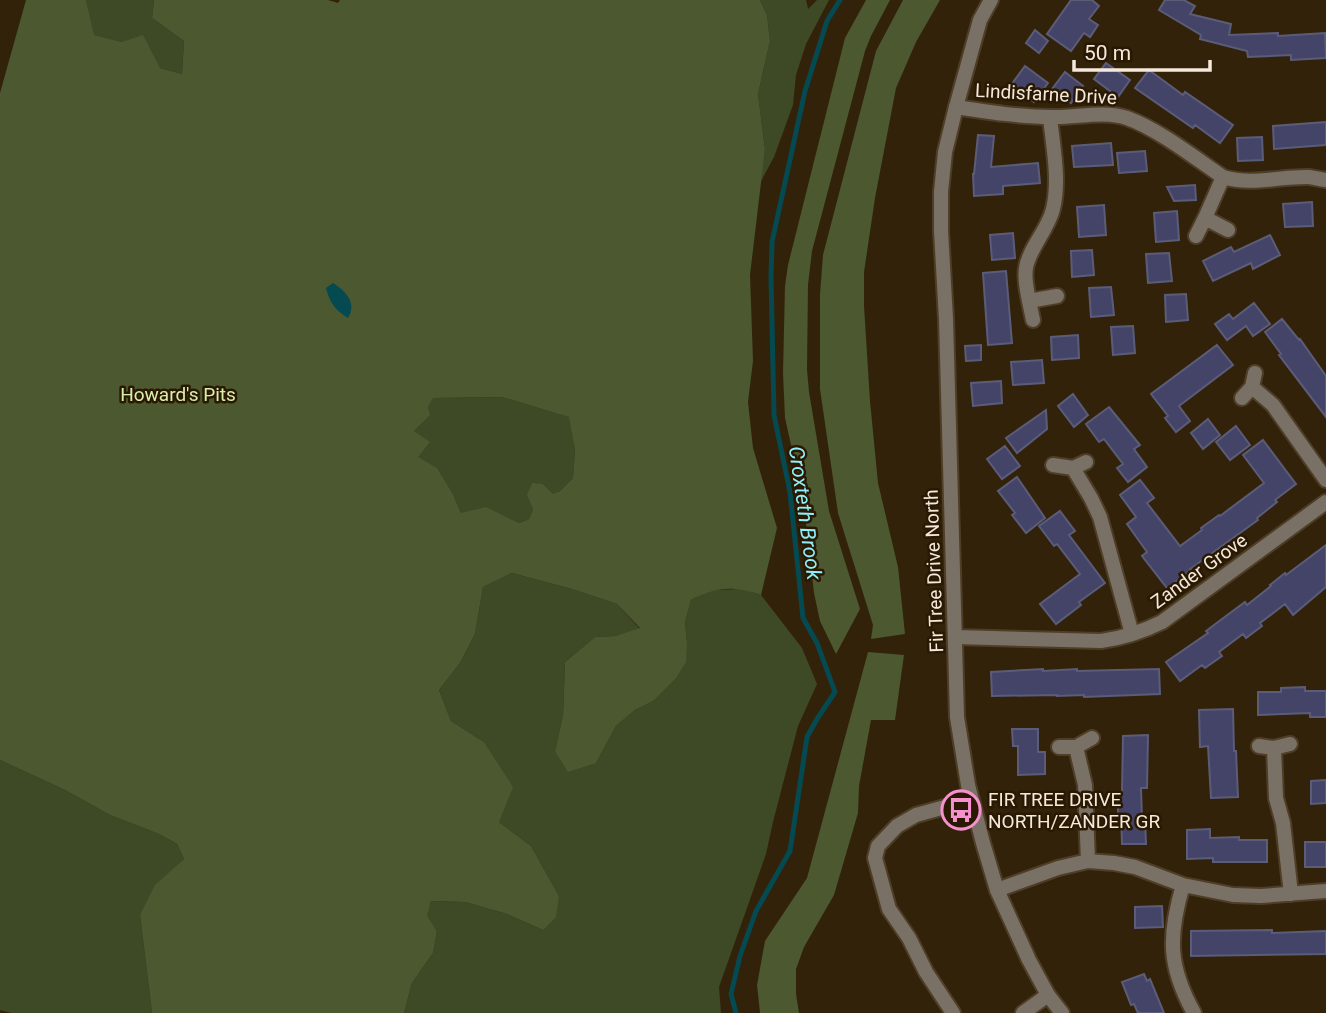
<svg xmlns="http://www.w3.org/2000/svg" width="1326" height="1013" viewBox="0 0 1326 1013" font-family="Roboto,sans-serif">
<rect width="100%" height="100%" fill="#33220a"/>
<!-- green -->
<path fill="#3e4926" d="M86,0H154L152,18L184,41L182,74L160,68L122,42L93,35Z
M760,0H806L808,9L817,0H829L806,44L796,75L793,105L774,157L760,183L765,149L758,94L770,41L767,15Z
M502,397L570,417L575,450L573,478L560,491L553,495L543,484L529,519L519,523L503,516L461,513L453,494L437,469L417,457L414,431L429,415L428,407L432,398Z
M512,573L572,589L617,604L640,629L615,636L595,637L565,662L563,715L555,751L596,763L616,726L635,710L653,701L687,643L685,622L691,600L710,590L742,589L761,595L802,648L817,684L798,726L773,822L766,854L719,987L721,1013H404L412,983L433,953L437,931L426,916L431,901L465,902L507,914L543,930L559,896L531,846L499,822L484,742L451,721L439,690L460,663L475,634L483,587Z
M0,760L65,790L110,815L159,834L177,844L184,859L175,868L140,915L152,1013H12L0,1010Z"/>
<!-- forest -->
<path fill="#4b5830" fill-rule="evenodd" d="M26,0H86L94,35L122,42L143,35L160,68L182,74L184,41L152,18L154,0H328L338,3L340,0H760L767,15L770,41L758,94L765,149L750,275L753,361L748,402L753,448L777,528L761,595C733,586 718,586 691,600L685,622L687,643L686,662L676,678L653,701L635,710L616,726L596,763L568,772L555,751L563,715L565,662L595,637L615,636L640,628L617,604L572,589L512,573L483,587L475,634L460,663L439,690L451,721L484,742L513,787L499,822L531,846L559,896L556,917L543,930L507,914L465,902L431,901L427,916L437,931L433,953L412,983L404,1013H152L140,915L155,885L184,859L177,844L159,834L110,815L65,790L0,760V93ZM502,397L569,417L575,450L573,478L560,491L553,494L543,484L532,483L527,495L533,509L529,519L519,523L486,507L461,513L453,494L437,468L418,457L430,442L414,431L430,415L428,407L433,398Z
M866,0H890L871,36L865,51L812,251L808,285L807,370L809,392L829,511L860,609L836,654L820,621L814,593L803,498L785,418L783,373L785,286L788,265L845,38Z
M903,0H940L916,42L896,88L875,198L864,272V306L870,401L878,483L898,567L905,634L871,639L873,625L838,513L820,389V294L823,255L876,51Z
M868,652L904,655L895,720H871L859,786L858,813L834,895L804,947L796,969V994L799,1013H760L757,985L765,941L807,878Z"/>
<!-- water -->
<path fill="#044a50" d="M333,283C346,291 357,303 348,318C335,310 330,303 326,288Z"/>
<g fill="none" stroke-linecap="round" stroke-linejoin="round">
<!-- stream -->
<path stroke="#044a50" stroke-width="5" d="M736,1013L731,994L740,956L756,911L790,851L807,737L817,719L835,692L817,643L803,618L790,492L774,415L771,277L772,242L805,91L827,21L840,0"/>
</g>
<!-- building -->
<path fill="#444469" stroke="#5b5c78" stroke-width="2" d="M1071,0H1092L1099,6L1089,19L1098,25L1090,37L1084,33L1071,51L1047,34Z
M1165,0H1184L1195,6L1190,14L1231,24L1229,35L1278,33V36L1325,33L1326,58L1291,60V55L1248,57L1247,51L1200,39L1201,35L1159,10Z
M1035,30L1048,41L1039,53L1026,43Z
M1106,63L1130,80L1118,97L1094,79Z
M1025,66L1048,83L1034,102L1011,85Z
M1149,70L1183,95L1185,92L1233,125L1220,143L1195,125L1193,128L1135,88Z
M1065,72L1083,86L1071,103L1052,89Z
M1326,122V145L1274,149L1273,126Z
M978,135L994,136L991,167L1038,163L1040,183L1003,186V194L974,196L973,174H974Z
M1262,137L1263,160L1238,161L1237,138Z
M1111,143L1113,165L1074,167L1072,146Z
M1145,151L1147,171L1119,173L1117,153Z
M1195,185L1196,200L1174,201L1167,187Z
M1312,202L1313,226L1285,227L1283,204Z
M1104,205L1106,235L1079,237L1077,207Z
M1177,211L1179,240L1156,242L1154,213Z
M1013,233L1015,258L992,260L990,235Z
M1270,235L1280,255L1253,269L1251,263L1213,281L1203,261L1231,247L1234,252Z
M1092,250L1094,275L1072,277L1071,251Z
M1169,253L1172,281L1148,283L1146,254Z
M1006,271L1012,343L988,345L983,273Z
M1111,287L1114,315L1091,317L1089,288Z
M1186,294L1188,320L1166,322L1165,295Z
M1254,303L1270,324L1253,336L1246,326L1227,340L1215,324L1229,314L1233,319Z
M1282,319L1299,340L1300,339L1326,376V417L1279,355L1281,354L1265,332Z
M1133,326L1135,353L1113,355L1111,327Z
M1078,335L1079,358L1052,360L1051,337Z
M981,345V360L966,361L965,346Z
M1217,345L1233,365L1179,406L1190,421L1176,432L1165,418L1168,416L1151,394Z
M1042,360L1044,383L1013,385L1011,362Z
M1001,381L1002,403L973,406L971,383Z
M1073,394L1088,415L1074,427L1058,406Z
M1109,407L1140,445L1134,449L1147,467L1128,482L1117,468L1123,464L1104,439L1099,442L1086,424Z
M1046,410L1047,429L1017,453L1006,438Z
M1208,419L1220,435L1203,449L1191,433Z
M1236,426L1250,445L1230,460L1216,442Z
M1263,440L1296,484L1275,500L1277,502L1257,518L1258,520L1190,569L1191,570L1167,588L1142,556L1147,552L1127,524L1136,517L1120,495L1140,480L1154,498L1147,503L1180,546L1202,530L1201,528L1219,515L1220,516L1264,483L1243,455Z
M1005,446L1020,466L1002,479L987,459Z
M1017,477L1045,518L1026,533L1012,515L1015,513L998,491Z
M1060,511L1075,531L1069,535L1105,583L1079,602L1081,605L1056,624L1040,604L1080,574L1057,544L1054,546L1039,526Z
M1326,545V587L1293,615L1285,604L1260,623L1262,626L1246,638L1243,634L1219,652L1222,656L1205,668L1202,665L1180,681L1166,662L1208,633L1206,631L1226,616L1245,602L1247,605L1271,586L1270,585L1285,573L1286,575Z
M1043,669V671L1077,669V671L1159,669L1160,694L1084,697V695L1057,696V695L992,696L991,672Z
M1305,687V691H1326V717H1310V713L1258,715V692H1281V688Z
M1233,709L1234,751H1236L1238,797L1211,798L1208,746L1200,747L1199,710Z
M1012,729H1038V752H1045V774L1018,775V746H1013Z
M1148,735L1147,788H1141L1142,820H1145L1146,844H1122L1121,814H1118V792H1122L1123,736Z
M1326,780V803L1311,804V781Z
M1210,829V838L1239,837V840H1267V862H1213V858L1187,859V830Z
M1305,842H1326V867H1305Z
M1162,906L1163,927L1135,928V907Z
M1272,930V933L1326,931V954L1191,956V931Z
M1144,974L1147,981L1150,979L1164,1013H1138L1134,1004L1131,1005L1122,982Z"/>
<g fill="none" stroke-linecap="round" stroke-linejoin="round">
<!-- minor casing -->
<g stroke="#4e3e27" stroke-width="18">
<path id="minor" d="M956,107C988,112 1020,117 1052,117C1076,118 1103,110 1127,118C1158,129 1195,158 1223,177C1252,186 1280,176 1309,177C1315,178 1320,179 1326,180
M1205,218L1223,177
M1196,236L1205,218L1228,230
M1029,301C1027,290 1024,279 1026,268C1029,248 1048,230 1053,209C1060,180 1053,147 1050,117
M1033,320L1029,301L1057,296
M1252,387L1273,405L1326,480
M1242,398L1252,387L1255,373
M1053,465L1073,468L1086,462
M1073,468L1091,498L1100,517L1132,634
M955,637L1101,641C1123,638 1142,632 1162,622L1326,502
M1259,746L1274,748L1290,744
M1059,747H1076L1092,738
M1076,747L1085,785L1088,861
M1274,748L1276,798L1283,823L1291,894
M945,807L916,815L897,826L878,846L875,858L889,909L909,938L926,972L953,1013
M1183,885C1168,936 1168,966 1194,1013
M997,890L1058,868L1088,861L1114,863L1135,867L1183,885L1233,895L1261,896L1326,891
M1023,1013L1048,995"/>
</g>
<!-- tertiary casing -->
<g stroke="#4e3e27" stroke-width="18">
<path id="tertiary" d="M991,0L980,20L956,107L945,152L941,192V231L946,319L957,717L968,785L983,843L997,890L1029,960L1048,995L1062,1013"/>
</g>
<!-- minor -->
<use href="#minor" stroke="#7a7166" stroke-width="14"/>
<!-- tertiary -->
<use href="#tertiary" stroke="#7a7166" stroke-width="14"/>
</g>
<!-- icons -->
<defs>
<g id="bus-ring" transform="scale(2.0125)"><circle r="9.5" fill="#291902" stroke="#f690cf" stroke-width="1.5"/><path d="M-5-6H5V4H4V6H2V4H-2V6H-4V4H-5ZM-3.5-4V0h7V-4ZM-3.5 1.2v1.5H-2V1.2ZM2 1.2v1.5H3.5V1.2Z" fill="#f690cf"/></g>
</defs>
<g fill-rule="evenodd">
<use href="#bus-ring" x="961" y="810"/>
</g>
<g text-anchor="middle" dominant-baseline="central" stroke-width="5" stroke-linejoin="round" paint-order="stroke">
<!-- street labels -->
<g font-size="19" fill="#f5e9db" stroke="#291902">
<text transform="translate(1046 94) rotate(3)">Lindisfarne Drive</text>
<text transform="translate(934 571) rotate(-92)">Fir Tree Drive North</text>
<text transform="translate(1199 571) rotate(-36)">Zander Grove</text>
</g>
<!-- park labels -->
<g font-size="19" fill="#d8efab" stroke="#291902">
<text x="178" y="394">Howard's Pits</text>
</g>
<!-- poi labels -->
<g font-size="19" fill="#f5e9db" stroke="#291902" text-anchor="start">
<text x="988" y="799">FIR TREE DRIVE<tspan x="988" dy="22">NORTH/ZANDER GR</tspan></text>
</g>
<!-- water labels -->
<g font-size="21" font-style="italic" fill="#90effb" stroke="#291902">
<text transform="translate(805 513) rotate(82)">Croxteth Brook</text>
</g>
</g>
<!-- scale -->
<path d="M1074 60v10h136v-10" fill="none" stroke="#f5e9db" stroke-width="3.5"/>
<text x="1084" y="60" font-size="21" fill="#f5e9db" stroke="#291902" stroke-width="5" paint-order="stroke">50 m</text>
</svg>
